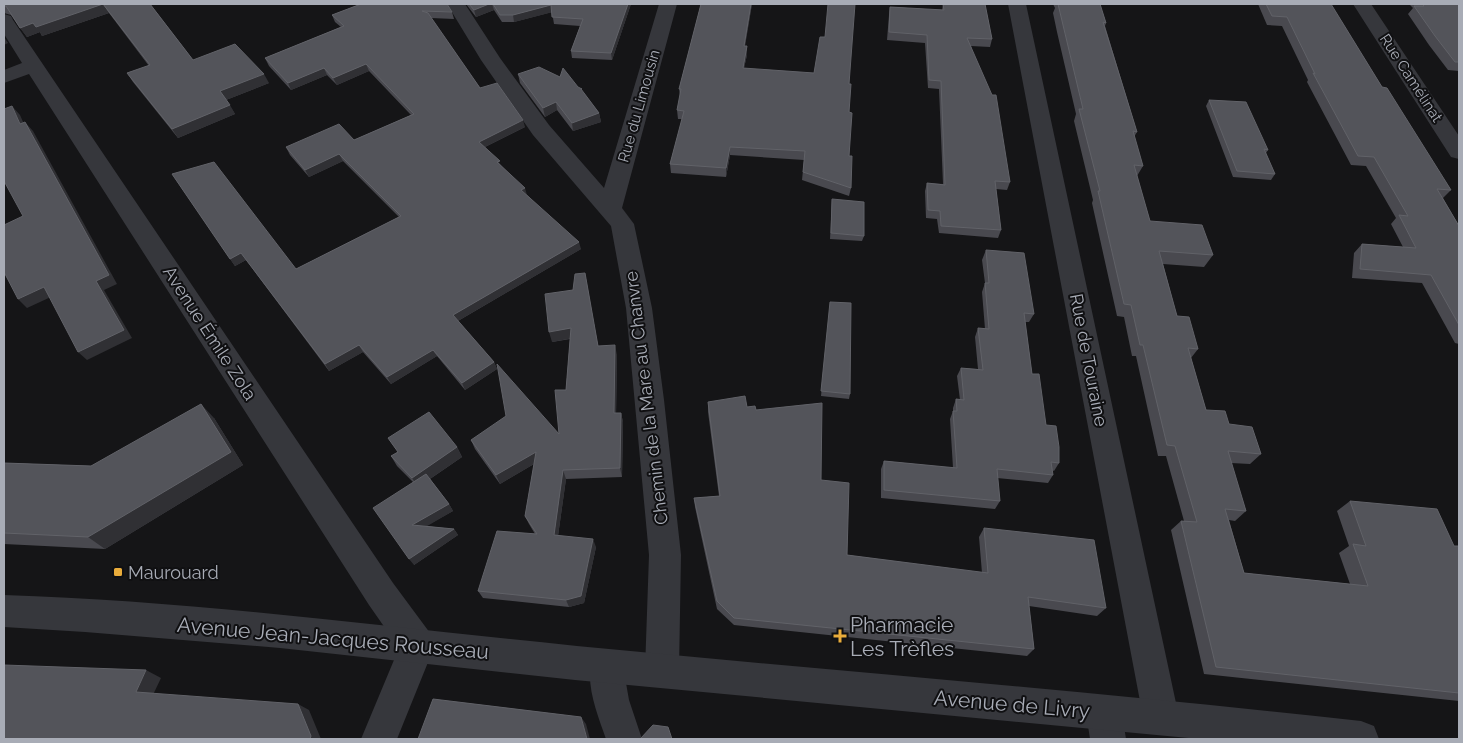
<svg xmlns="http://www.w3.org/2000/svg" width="1463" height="743" viewBox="0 0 1463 743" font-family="Raleway,sans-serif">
<rect width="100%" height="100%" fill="#151517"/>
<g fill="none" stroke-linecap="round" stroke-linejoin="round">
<!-- minor -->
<path fill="#36373c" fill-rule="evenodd" d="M447,4H465L500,58L549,125L604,188L659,4H677L622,208L634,224L652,308L664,400L681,555L679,670L674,682L662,687L650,682L645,670L649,555L626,308L611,226L533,135L481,60Z
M1008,4H1026L1179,717L1174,730L1161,735L1148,730L1143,717Z
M1353,4H1371L1459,136V159L1451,157Z
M4,14L11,16L13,20L393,583L430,633L435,645L397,739H361L399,648L369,605L29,74L4,83V70L22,63L4,34Z
M606,649L618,654L623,666L629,700L642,739H606C597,713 583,680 594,654Z
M1104,695L1117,700L1122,713L1126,739H1090L1086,713L1091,700Z"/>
<!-- tertiary -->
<path fill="#36373c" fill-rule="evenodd" d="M4,595C196,601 386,627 577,646C838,671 1100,692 1361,721L1374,726L1379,739H1199L575,680L280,648L85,632L4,627Z"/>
</g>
<!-- wall -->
<path fill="#49494f" d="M4,4H150L193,60L269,83L226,100L235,114L178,138L133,82L127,73L149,66L109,13L42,36L40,32L27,37L11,15L4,13Z
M361,4L452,12L454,19L431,18L480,88L525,127L485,147L527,195L581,249L458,321L494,362L497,369L465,390L437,356L391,384L363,352L329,371L246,260L235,266L172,174L296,269L399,217L343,161L309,177L290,155L286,147L354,140L411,115L369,71L337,85L327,75L291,90L269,66L265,58L341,27L335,22L332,15Z
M466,4H631L612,60L572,58L571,51L580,26L554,24L552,12L514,22H502L494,10L476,17Z
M701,4H752L745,46H747V55L744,68L849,84V156L851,188L849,196L802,180L804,160L730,155L726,177L671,173L670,164L682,119H678L677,110L680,96L679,89Z
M943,4H985L992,39L990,47L971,46L1010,182L1007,190L996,189L1001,230L998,238L939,233L937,219L926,218L925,191L927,183L943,184L939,89L928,88L925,43L887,40L889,15L890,7L942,10Z
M1053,4H1100L1106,23L1105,26L1137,132L1134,137L1143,166L1137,176L1150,221L1213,255L1204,267L1163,264L1177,316L1198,349L1191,358L1206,410L1229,424L1261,454L1250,464L1231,463L1246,511L1235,521L1229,520L1244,573L1350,584L1339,553L1349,546L1337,511L1350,501L1454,546H1459V701L1204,674L1171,530L1181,521H1184L1166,456H1158L1136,356H1132L1124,317L1117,316L1092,203L1093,200L1074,121L1076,114L1057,32L1053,13L1055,8Z
M1258,4H1332L1331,5L1382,87L1451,190L1443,198L1459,226V344L1455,343L1422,283L1352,278L1354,253L1362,244L1403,247L1391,224L1396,218L1366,166L1351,165L1307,82L1308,80L1282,26L1267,25Z
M1409,4H1459V71L1448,70L1429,45L1408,14L1413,8Z
M518,74L583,92L599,113L601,122L573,131L557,110L545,117L520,83Z
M1209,100L1268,150L1266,153L1275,174L1271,180L1233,177L1206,106Z
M832,199L864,236L862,241L830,239Z
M986,250L1034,314L1029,322H1025L1032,374L1046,425L1059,463L1054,471L1052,470L1053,475L1048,483L997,478L1000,501L995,509L881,498V469L884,461L953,468L950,419L953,411V408L956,399L960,400L957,376L961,368L978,369L975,337L978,328L985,329L982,292L985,283L982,260Z
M585,273L598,346L617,355L616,413H621L623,422L622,477L566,479L558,536L596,547L584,603L569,607L483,598L478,591L535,534L529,524L525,516L534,464L500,484L475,449L471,440L559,434L566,390L570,339L552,342L573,290Z
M830,307L850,394L849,399L821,396Z
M708,402L747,407L756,410L821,480L847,555L982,573L979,537L984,528L1106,608L1097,616L1029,606L1034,649L1027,656L734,625L717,609L695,507L694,498L719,496L708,412Z
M214,418L243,465L105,549L4,544V463L91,466Z
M388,438L457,447L462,457L430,479L449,504L453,511L426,526L454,529L458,535L414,565L413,482L397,466L391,456L398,452Z"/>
<!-- shaded-wall -->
<path fill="#303034" d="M103,4L109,13L42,36L40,32L27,37L20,28L33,23Z
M489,4H492L494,10L476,17L474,10Z
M628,4H631L612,60L611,53Z
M751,4H752L743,55L744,46Z
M551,5L553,12L514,22L513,15Z
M4,37L8,43L4,45Z
M747,46V55L742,77L743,68Z
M366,64L369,71L337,85L333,78Z
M324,68L327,75L291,90L288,83Z
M264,74L269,83L226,100L220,91Z
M556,102L557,110L545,117L543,108Z
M230,105L235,114L178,138L172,129Z
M12,106L20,115L28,133L20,124Z
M599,113L601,122L573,131L572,123Z
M523,120L525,127L481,149L479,142Z
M25,122L33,131L117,284L104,290L132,338L87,360L78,352L96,281Z
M730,147V155L726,177V168Z
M339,154L343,161L309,177L305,170Z
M525,188L527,195L523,197L521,190Z
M579,242L581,249L456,322L453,315Z
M241,253L246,260L235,266L230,259Z
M44,287L53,296L27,308L18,299Z
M571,328L573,338L552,342L549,332Z
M359,345L363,352L329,371L325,364Z
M615,345L617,355L616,423L614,413Z
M433,350L437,356L391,384L387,377Z
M494,362L497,369L465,390L462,383Z
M201,404L214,418L243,465L105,549L88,537Z
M621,413L623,422L622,477L620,468Z
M457,447L462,457L418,487L412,478Z
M536,452L539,461L500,484L496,475Z
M563,470L566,479L557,543L554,535Z
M449,504L453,511L417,532L412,525Z
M454,529L458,535L414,565L409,559Z
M593,539L596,547L584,603L569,607L566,600Z
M146,670L161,678L151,699L136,692Z
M298,704L309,710L321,739H310Z
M581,717L586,724L590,739H587Z"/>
<!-- building -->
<path fill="#53545a" stroke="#616268" d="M4,4H150L193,60L235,44L264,74L220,91L230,105L172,129L127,73L150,65L103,4L36,27L33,23L20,28L6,6H4Z
M361,4H447L452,12L422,11L428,13L480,88L497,83L523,120L479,142L500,161L497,162L525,188L521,190L579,242L453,315L494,362L462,383L433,350L387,377L359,345L325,364L241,253L230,259L172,174L214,162L296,269L401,216L339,154L305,170L286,147L339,124L354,140L414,114L366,64L333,78L324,68L288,83L265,58L344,26L332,15Z
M469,4H489L474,10Z
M493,4H628L611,53L571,51L583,19L552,17L551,5L513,15H500Z
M701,4H751L744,46H747L743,68L814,73L820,37H825L828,4H855L849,84H851L849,112L852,113L849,156H852L851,188L803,172L805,151L730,147L726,168L670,164L684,111L677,110L681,89H679Z
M943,4H985L992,39L967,38L992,95H996L1010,182L995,181L1001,230L941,226L940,211L928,210L927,183L945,185L941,81L929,80L927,35L889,32L890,7L944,10Z
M1058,4H1100L1106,23L1103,22L1137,132L1133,131L1143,166L1134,165L1150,221L1202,225L1213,255L1159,251L1177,316L1189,317L1198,349L1188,348L1206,410L1225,411L1229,424L1252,427L1261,454L1228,451L1246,511L1225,509L1244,573L1368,586L1353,544L1366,546L1350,501L1437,509L1454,546H1459V693L1216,667L1181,521L1197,522L1175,446L1167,445L1143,345H1140L1131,305L1124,304L1098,191H1100L1079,109H1083Z
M1266,4H1331L1382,87L1387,88L1451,190L1437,189L1459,226V325L1431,275L1360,269L1362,244L1416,248L1399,215L1408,216L1374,157L1358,156L1313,73L1315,74L1287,17L1272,16Z
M1422,4H1459V62H1455L1435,36L1414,6H1424Z
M539,67L560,77L563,68L578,87L582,89H581L599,113L572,123L556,102L543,108L518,74Z
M1209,100L1246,102L1268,150L1264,149L1275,174L1237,171Z
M12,106L20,124L25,122L109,275L96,281L124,330L78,352L44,287L18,299L4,272V225L23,216L4,181V109Z
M832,199L864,202V236L831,233Z
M986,250L1024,253L1034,314L1024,313L1032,374H1039L1046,425L1056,426L1059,447V463L1051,462L1053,475L997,469L1000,501L884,490V461L957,468L953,411H957L956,399L964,400L961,368L983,370L978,328L989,329L985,283H989Z
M585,273L598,346L615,345L614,413H621L620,468L563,470L554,535L593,539L581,596L566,600L478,591L497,531L537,534L525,516L536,452L496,475L471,440L506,416L497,364L559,434L555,390H566L571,328L549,332L545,294L573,290L575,274Z
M830,302L851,303L850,394L821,391Z
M745,396L747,407L755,406L756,410L822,403L821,480L849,483L847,555L988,573L984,528L1094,540L1106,608L1028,597L1034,649L734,618L717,601L694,498L720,496L708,402Z
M201,404L231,452L88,537L4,533V463L91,466Z
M429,412L457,447L412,478L391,456L398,452L388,438Z
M426,474L449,504L412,525L454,529L409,559L373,508Z
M4,665L146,670L136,692L298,704L311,736L310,739H4Z
M433,699L581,717L587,739H418Z
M653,725L668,727L672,739H641V738Z"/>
<!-- markers -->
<g fill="#e9ac3b" stroke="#101012" stroke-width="2">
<rect x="113" y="567" width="10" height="10" rx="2.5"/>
<path d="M837.5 628.5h5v5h5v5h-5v5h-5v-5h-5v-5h5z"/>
</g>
<g text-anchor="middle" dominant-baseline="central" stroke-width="4" stroke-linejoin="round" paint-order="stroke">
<!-- far-street labels -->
<g font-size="15" fill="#a8acb6" stroke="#101012">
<text transform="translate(1411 78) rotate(57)">Rue Camélinat</text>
<text transform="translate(639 106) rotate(-74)">Rue du Limousin</text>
</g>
<!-- street labels -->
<g font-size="18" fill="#a8acb6" stroke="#101012">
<text transform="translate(210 333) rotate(57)">Avenue Émile Zola</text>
<text transform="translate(1089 360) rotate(79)">Rue de Touraine</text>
<text transform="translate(646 398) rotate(-97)">Chemin de la Mare au Chanvre</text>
</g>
<!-- poi labels -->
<g font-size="18" fill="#a8acb6" stroke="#101012" text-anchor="start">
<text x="128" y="572">Maurouard</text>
</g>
<!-- near-poi labels -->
<g font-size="21" fill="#a8acb6" stroke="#101012" text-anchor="start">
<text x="850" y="624">Pharmacie<tspan x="850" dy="24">Les Trèfles</tspan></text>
</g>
<!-- near-street labels -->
<g font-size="21" fill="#a8acb6" stroke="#101012">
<text transform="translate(333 638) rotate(5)">Avenue Jean-Jacques Rousseau</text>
<text transform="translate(1012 704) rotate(5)">Avenue de Livry</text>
</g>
</g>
<!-- border -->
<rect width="1463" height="743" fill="none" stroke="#a8acb6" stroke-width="10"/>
</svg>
